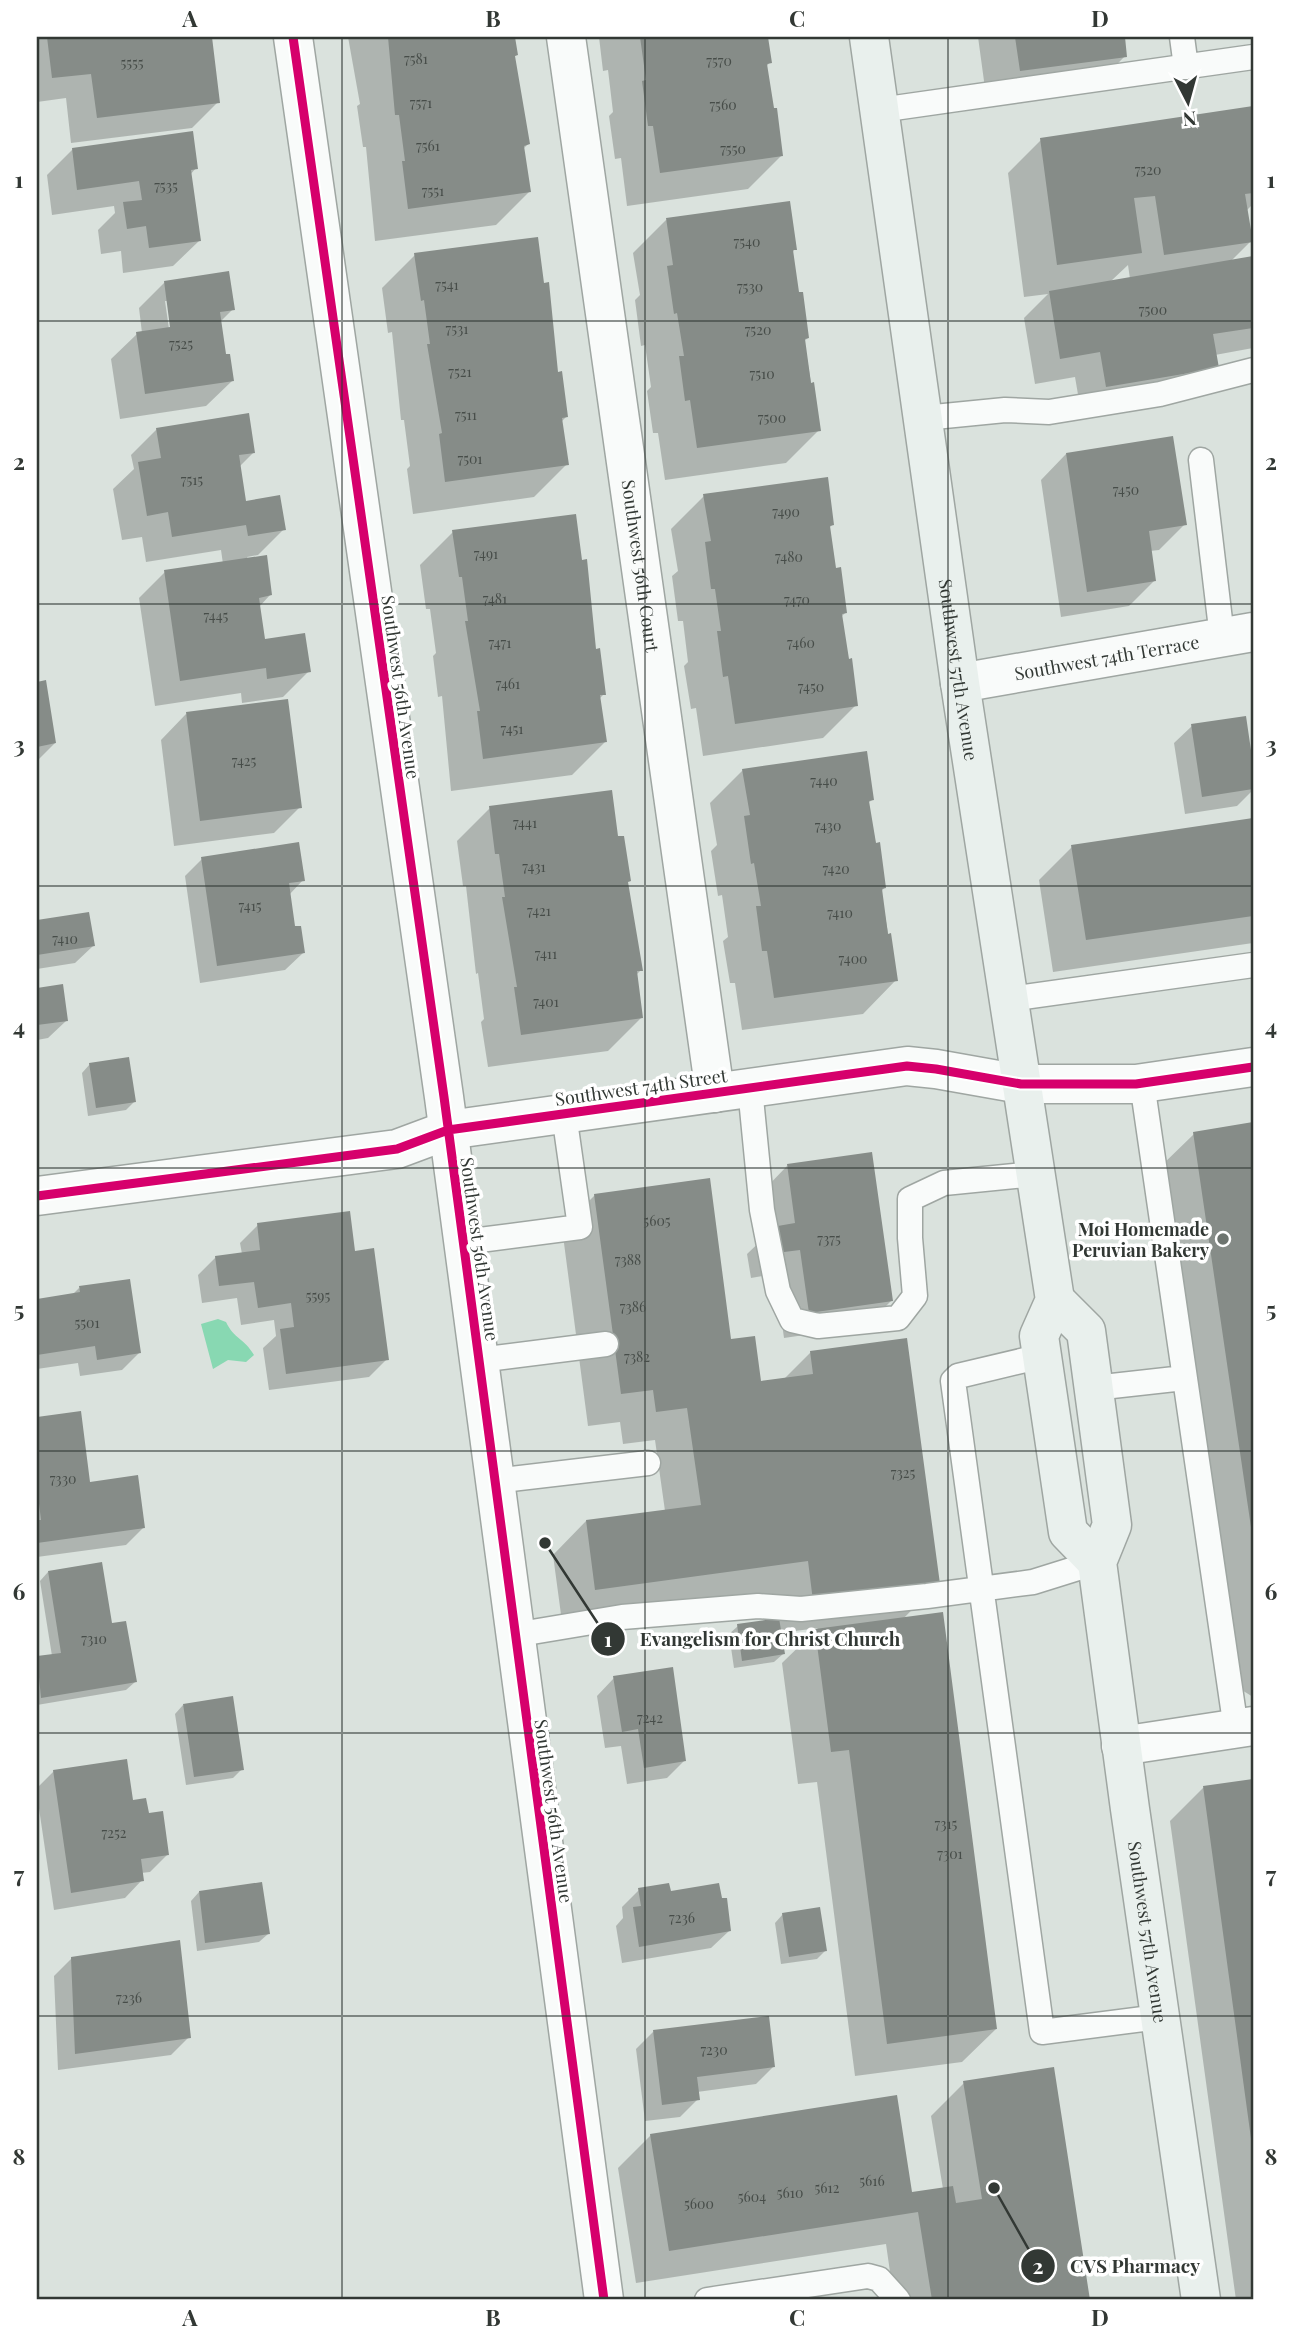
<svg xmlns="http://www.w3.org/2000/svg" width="1290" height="2337" viewBox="0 0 1290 2337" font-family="'Playfair Display',serif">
<rect width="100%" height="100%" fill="#dae2dd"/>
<!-- water -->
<path fill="#88d8b2" d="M218,1319L226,1322C234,1339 244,1338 254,1355L246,1362L228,1360L213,1369L201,1324Z"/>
<!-- shadow -->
<path fill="#0003" fill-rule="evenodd" d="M37,37H210L218,102L192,128L71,143L66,98L37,102Z
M348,37H514L516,55L513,57L528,144L523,149L529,192L496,225L375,241L366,147H363L357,106L360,104Z
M599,37H767L770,62L766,67L781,156L748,189L627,206L621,158L615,159L609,116L613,112L608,70L603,71Z
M978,37H1123L1125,56L1092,90L987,103Z
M1253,108V204L1246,211L1251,241L1230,262L1253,258V348L1215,355L1217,367L1081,412L1075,377L1035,384L1024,318L1048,294L1024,297L1008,173L1041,140ZM1128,265L1130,279L1110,282Z
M73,149L196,168L190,175L199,241L173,266L123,273L121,251L101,254L98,230L115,213L114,206L52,215L47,175Z
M666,220L795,249L792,253L797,294L808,338L804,341L819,430L786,463L665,480L658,433H653L647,391L651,387L645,345L641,346L635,300L640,295L633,253Z
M415,255L557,374L566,417L561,422L567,464L534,497L413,514L407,469L410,466L404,420H401L392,332L388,333L382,288Z
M165,282L233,309L220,322L224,356L232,381L206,406L120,419L111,359L137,334L142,333L139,308ZM165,301H169L173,335L170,336Z
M157,429L254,452L239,467L245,503L284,529L258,555L247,557L270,595L259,607L263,641L309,671L283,697L242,703L241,693L155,706L139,598L165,572L223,564L221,550L146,562L142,537L122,540L113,489L134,469L131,455Z
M1066,454L1185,524L1159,550L1150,551L1155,580L1129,606L1061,617L1041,480Z
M704,496L832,525L829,528L835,570L845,613L841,617L856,705L823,738L703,756L696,708L691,709L684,666L688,662L683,621H678L672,576L678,571L671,529Z
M453,532L604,694L599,699L605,742L572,775L451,791L442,696L438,697L433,656L436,653L430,609H426L420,565Z
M45,682L55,743L37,761V683Z
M186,714L300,807L274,833L174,846L161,740Z
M1245,718L1253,790L1237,806L1185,814L1174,743L1192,726Z
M743,770L872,800L868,803L884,888L881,892L896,980L863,1014L742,1030L735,983H730L723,941L728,937L722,895L718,896L711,851L717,845L710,803Z
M490,808L626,883L641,970L636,975L641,1018L608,1051L488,1067L481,1022L484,1019L478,973L476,974L466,886H463L457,841Z
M1253,820V943L1053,972L1039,880L1072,847Z
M202,859L303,880L289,895L293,928L303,953L285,970L200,983L185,876Z
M88,914L93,946L75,963L37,969V922Z
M62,986L66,1021L48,1038L37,1040V989Z
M90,1064L134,1102L126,1110L88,1116L82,1073Z
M1253,1124V1697L1237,1687L1160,1167L1194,1134Z
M787,1166L892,1300L866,1326L784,1338L775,1274L751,1278L747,1254L768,1234L762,1192Z
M595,1195L730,1341L759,1383L783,1380L811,1352L938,1583L903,1619L996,2029L962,2062L855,2076L817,1782L798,1784L782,1663L818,1628L780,1633L783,1654L774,1662L734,1668L729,1634L738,1626L779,1620L775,1594L562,1622L553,1555L586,1521L665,1511L655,1440L623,1444L620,1422L588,1426L562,1228Z
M258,1225L354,1253L387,1359L369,1377L269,1390L263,1348L276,1336L274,1320L241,1325L237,1298L202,1303L198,1275L216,1257L242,1254L240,1243Z
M79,1288L140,1352L122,1370L80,1376L78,1363L37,1369V1300L72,1295Z
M79,1413L89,1484L143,1528L126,1545L37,1557V1419Z
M48,1572L111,1625L135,1682L126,1690L37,1705V1658L52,1656L40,1581Z
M614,1678L685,1760L667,1778L627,1784L621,1746L605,1748L597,1696Z
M183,1705L242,1769L233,1778L186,1785L175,1714Z
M54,1771L132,1802L147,1815L168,1854L150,1872L141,1873L142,1880L125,1898L54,1910L37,1795V1788Z
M1253,1781V2300H1236L1170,1821L1203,1788Z
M639,1890L669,1893L729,1931L711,1948L622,1963L616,1926L623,1918L622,1907Z
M199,1892L268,1934L259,1942L197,1951L191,1901Z
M783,1914L825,1951L817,1959L781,1964L775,1923Z
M72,1958L189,2037L171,2055L58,2070L54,1976Z
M653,2032L773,2067L756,2084L697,2092L698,2099L680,2117L645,2121L636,2049Z
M1052,2069L1089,2300H894L886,2244L636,2283L618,2168L651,2135L911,2194L943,2189L931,2116L964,2083Z"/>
<!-- building -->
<path fill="#868c88" d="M47,37H212L220,103L97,118L91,74L52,78Z
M388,37H515L518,55L515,56L530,144L524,146L531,192L408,209L402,161H405L399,115H395Z
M640,37H768L772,63L767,64L774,108H777L783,156L660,173L653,126H648L642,81L646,80Z
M1015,37H1125L1127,57L1020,71Z
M1253,106V193L1245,194L1253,242L1164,255L1155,196L1134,198L1142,253L1057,265L1040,138Z
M193,131L198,169L191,170L201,241L149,248L146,226L127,229L123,202L142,200L139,181L77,190L72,148Z
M790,201L797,250H793L799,292H803L809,338L805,339L811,383L814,382L821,431L697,448L690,400L685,401L679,356H684L677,313L674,314L667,266L673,265L666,218Z
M538,237L544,283L549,282L558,372L562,371L568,417L562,418L569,465L445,482L439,434L442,433L427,344H430L424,300L421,301L414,253Z
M1253,256V328L1213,334L1219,368L1106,387L1100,352L1060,359L1049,291Z
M229,271L235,310L220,312L226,354H230L234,381L145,394L136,332L170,327L164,281Z
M249,413L255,453L239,455L246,501L280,495L286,530L248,536L246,525L172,537L168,512L147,516L138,462L161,458L156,428Z
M1173,436L1187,525L1149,531L1156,581L1087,592L1066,453Z
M828,477L834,525L830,526L836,568L841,567L847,613L842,614L849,659L852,658L858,706L735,724L728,676L723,677L717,631H721L715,589H711L705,542L711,541L703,494Z
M576,514L582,560L587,559L596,649L600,648L606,695H600L607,742L483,759L477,711H480L465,621H468L462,577H459L452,530Z
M267,555L272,595L259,598L265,639L305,633L311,672L267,679L266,668L180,681L164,570Z
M46,680L56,743L37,747V682Z
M288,699L302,808L200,821L186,712Z
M1246,716L1253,764V789L1202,797L1191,724Z
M867,751L874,800L869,801L876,843L880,842L886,888L882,889L888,934L891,933L898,981L774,998L767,951H762L756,906H761L754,863L751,864L744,816L750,815L742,769Z
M612,790L618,836H624L631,881L628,882L643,971H637L643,1018L521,1035L514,987H517L502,897H505L499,854H495L489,806Z
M1253,818V916L1086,940L1071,845Z
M299,842L305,881L289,883L295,926H301L305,953L217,966L201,857Z
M89,912L95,946L37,955V920Z
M63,984L68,1021L37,1025V988Z
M129,1057L136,1102L96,1108L89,1063Z
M1253,1122V1534H1252L1193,1132Z
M872,1152L893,1301L809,1313L800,1250L776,1253L772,1227L795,1223L787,1164Z
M710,1178L731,1339L755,1336L761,1381L813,1374L810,1351L907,1338L940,1584L813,1601L808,1561L595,1590L586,1520L701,1505L687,1408L656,1412L653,1390L621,1394L594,1194Z
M350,1211L355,1251L374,1248L389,1360L286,1374L280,1329L294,1327L291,1303L258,1308L254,1282L219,1286L215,1256L260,1250L257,1223Z
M130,1279L141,1353L97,1360L95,1346L37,1355V1299L80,1292L79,1286Z
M81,1411L90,1482L138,1475L145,1528L37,1543V1520H41L37,1487V1417Z
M102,1562L112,1623L126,1621L137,1682L41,1698L37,1656L61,1653L48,1571Z
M943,1612L997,2029L887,2044L849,1750L831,1752L815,1629Z
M779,1618L785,1654L742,1661L737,1624Z
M673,1667L686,1761L644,1768L638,1729L622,1732L613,1676Z
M233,1696L244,1770L194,1777L183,1704Z
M127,1759L133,1800L146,1798L149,1813L163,1811L169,1855L141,1859L144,1881L71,1893L53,1770Z
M1253,1779V2146H1252L1203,1786Z
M262,1882L270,1934L205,1943L199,1891Z
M669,1883L671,1891L719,1883L722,1898H727L731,1931L639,1947L633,1907L641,1906L638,1888Z
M820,1907L827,1951L789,1957L782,1913Z
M180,1940L191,2038L75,2054L71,1957Z
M769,2016L775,2067L697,2077L700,2100L662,2105L653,2030Z
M1054,2067L1090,2300H932L918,2212L669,2251L650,2134L897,2095L912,2192L953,2186L956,2203L982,2199L963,2081Z"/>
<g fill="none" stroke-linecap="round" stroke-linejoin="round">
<!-- lane casing -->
<g stroke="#9fa6a2" stroke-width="27">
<path id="lane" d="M1182,37L1186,67
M880,110L1253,57
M924,418L1005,410L1049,412L1160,394L1253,370
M1201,460L1222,637
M1009,999L1253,965
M1142,1083L1236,1729
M750,1088L762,1210L778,1291L792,1320L818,1326L898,1318L915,1296L910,1238V1199L944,1183L1035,1174
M464,1242L580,1227L564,1114
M1042,1356L958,1376L953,1381L1042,2032L1159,2017
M479,1360L606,1344
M1094,1388L1184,1378
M494,1481L648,1463
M514,1635L622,1617L758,1606L801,1609L927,1596L1033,1582L1097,1562
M707,2300L868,2276L879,2279L898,2300"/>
</g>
<!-- street casing -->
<g stroke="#9fa6a2" stroke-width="41">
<g id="street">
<path d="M293,37L444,1097L604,2300"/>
<path id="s1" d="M566,37L715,1093"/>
<path id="s2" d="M960,683L1253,632"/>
<path d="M37,1196L397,1149L448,1130L907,1066L936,1069L1021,1084H1136L1253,1067"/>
<path d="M1121,1746L1253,1726"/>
</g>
</g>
<!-- secondary casing -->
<g stroke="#9fa6a2" stroke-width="41">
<g id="secondary">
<path id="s3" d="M869,37L960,683L1055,1300L1039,1336L1068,1532L1097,1562"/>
<path id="s4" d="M1055,1300L1086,1331L1112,1525L1097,1562L1130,1809L1201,2300"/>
</g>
</g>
<!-- lane -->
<use href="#lane" stroke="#f9fbfa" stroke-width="24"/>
<!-- street -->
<use href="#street" stroke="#f9fbfa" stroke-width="38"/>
<!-- secondary -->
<use href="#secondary" stroke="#e9f0ed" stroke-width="38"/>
<!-- cycleway casing -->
<g stroke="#fff" stroke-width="13">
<path id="cycleway" d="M293,37L444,1097L604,2300
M37,1196L397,1149L448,1130L907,1066L936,1069L1021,1084H1136L1253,1067"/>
</g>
<!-- cycleway -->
<use href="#cycleway" stroke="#d6006c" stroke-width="9"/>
</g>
<!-- grid -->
<path fill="none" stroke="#323834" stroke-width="2" stroke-opacity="0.55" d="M342,37V2300M645,37V2300M948,37V2300M37,321H1253M37,604H1253M37,886H1253M37,1168H1253M37,1451H1253M37,1733H1253M37,2016H1253"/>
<!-- markers -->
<circle fill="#6d746f" stroke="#fff" stroke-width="2.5" cx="1223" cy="1239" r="7"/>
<g text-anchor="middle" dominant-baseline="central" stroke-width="7" stroke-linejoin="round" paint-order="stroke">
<!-- number labels -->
<g font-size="14" fill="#474d49">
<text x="416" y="58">7581</text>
<text x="719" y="60">7570</text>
<text x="132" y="62">5555</text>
<text x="421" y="102">7571</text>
<text x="723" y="104">7560</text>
<text x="428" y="145">7561</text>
<text x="733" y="148">7550</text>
<text x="1148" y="169">7520</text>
<text x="166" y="185">7535</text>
<text x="433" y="190">7551</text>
<text x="747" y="241">7540</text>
<text x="447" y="284">7541</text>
<text x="750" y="286">7530</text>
<text x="1153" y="309">7500</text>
<text x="457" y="328">7531</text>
<text x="758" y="329">7520</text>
<text x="181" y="343">7525</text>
<text x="460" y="371">7521</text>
<text x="762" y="373">7510</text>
<text x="466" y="414">7511</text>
<text x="772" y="417">7500</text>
<text x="470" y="458">7501</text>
<text x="192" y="479">7515</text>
<text x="1126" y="489">7450</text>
<text x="786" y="511">7490</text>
<text x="486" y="553">7491</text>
<text x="789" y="556">7480</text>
<text x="495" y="598">7481</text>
<text x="797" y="599">7470</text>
<text x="216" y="615">7445</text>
<text x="500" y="642">7471</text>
<text x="801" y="642">7460</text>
<text x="508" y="683">7461</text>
<text x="811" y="686">7450</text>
<text x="512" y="728">7451</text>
<text x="244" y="760">7425</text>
<text x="824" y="780">7440</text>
<text x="525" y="822">7441</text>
<text x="828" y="825">7430</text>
<text x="534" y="866">7431</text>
<text x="836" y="868">7420</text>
<text x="250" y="905">7415</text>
<text x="539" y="910">7421</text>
<text x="840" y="912">7410</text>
<text x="65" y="938">7410</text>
<text x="546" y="953">7411</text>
<text x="853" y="958">7400</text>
<text x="546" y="1001">7401</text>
<text x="657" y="1220">5605</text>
<text x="829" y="1238">7375</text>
<text x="628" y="1259">7388</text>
<text x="318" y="1295">5595</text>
<text x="633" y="1306">7386</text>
<text x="87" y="1322">5501</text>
<text x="637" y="1356">7382</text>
<text x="903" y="1472">7325</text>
<text x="63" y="1478">7330</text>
<text x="94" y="1638">7310</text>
<text x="650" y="1717">7242</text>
<text x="946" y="1823">7315</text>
<text x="114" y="1832">7252</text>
<text x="950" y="1853">7301</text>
<text x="682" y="1917">7236</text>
<text x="129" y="1997">7236</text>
<text x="714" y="2049">7230</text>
<text x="872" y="2180">5616</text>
<text x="827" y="2187">5612</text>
<text x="790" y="2192">5610</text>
<text x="752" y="2196">5604</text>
<text x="699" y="2203">5600</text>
</g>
<!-- street labels -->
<g font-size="18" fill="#323834" stroke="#fff">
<text stroke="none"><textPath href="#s1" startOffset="534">Southwest 56th Court</textPath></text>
<text stroke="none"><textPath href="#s2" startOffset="149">Southwest 74th Terrace</textPath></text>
<text stroke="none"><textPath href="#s3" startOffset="639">Southwest 57th Avenue</textPath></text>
<text transform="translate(401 687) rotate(82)">Southwest 56th Avenue</text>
<text transform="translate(641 1087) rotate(-8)">Southwest 74th Street</text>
<text transform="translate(480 1249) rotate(82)">Southwest 56th Avenue</text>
<text transform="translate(554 1811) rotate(82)">Southwest 56th Avenue</text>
<text stroke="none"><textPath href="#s4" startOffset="653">Southwest 57th Avenue</textPath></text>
</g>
<!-- poi labels -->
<g font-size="18" font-weight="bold" fill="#323834" stroke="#fff" text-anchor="end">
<text x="1209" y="1229">Moi Homemade<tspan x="1209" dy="21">Peruvian Bakery</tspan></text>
</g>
</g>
<!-- callouts -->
<path fill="none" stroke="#323834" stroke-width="2.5" d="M545 1543L608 1639M994 2188L1038 2266"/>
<g fill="#323834" stroke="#fff" stroke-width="2.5">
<circle cx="545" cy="1543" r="7"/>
<circle cx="994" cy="2188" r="7"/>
<circle cx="608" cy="1639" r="18"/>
<circle cx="1038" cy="2266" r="18"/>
</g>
<g font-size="21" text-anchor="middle" font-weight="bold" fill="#fff">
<text x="608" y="1647">1</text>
<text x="1038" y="2274">2</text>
</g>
<g font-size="19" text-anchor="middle" font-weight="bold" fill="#323834" stroke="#fff" stroke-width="7" stroke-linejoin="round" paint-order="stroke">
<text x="770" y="1646">Evangelism for Christ Church</text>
<text x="1135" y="2273">CVS Pharmacy</text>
</g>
<!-- border -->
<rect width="1290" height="2337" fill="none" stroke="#ffffff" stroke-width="77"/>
<!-- north arrow -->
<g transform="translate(1188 102) rotate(174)" stroke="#ffffff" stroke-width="5" paint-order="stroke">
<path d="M0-5L12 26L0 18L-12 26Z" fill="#323834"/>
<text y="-10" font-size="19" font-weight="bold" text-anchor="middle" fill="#323834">N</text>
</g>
<rect x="38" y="38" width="1214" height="2260" fill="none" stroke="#323834" stroke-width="2.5"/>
<g font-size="23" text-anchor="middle" font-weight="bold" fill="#323834">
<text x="190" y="27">A</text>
<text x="493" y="27">B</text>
<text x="797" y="27">C</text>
<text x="1100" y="27">D</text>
<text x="19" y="188">1</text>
<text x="1271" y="188">1</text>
<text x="19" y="470">2</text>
<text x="1271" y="470">2</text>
<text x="19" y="753">3</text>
<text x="1271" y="753">3</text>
<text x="19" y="1035">4</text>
<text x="1271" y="1035">4</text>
<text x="19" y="1318">5</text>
<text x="1271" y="1318">5</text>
<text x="19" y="1600">6</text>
<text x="1271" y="1600">6</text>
<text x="19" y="1883">7</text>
<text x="1271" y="1883">7</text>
<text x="19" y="2165">8</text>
<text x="1271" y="2165">8</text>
<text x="190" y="2326">A</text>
<text x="493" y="2326">B</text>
<text x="797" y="2326">C</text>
<text x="1100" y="2326">D</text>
</g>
</svg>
